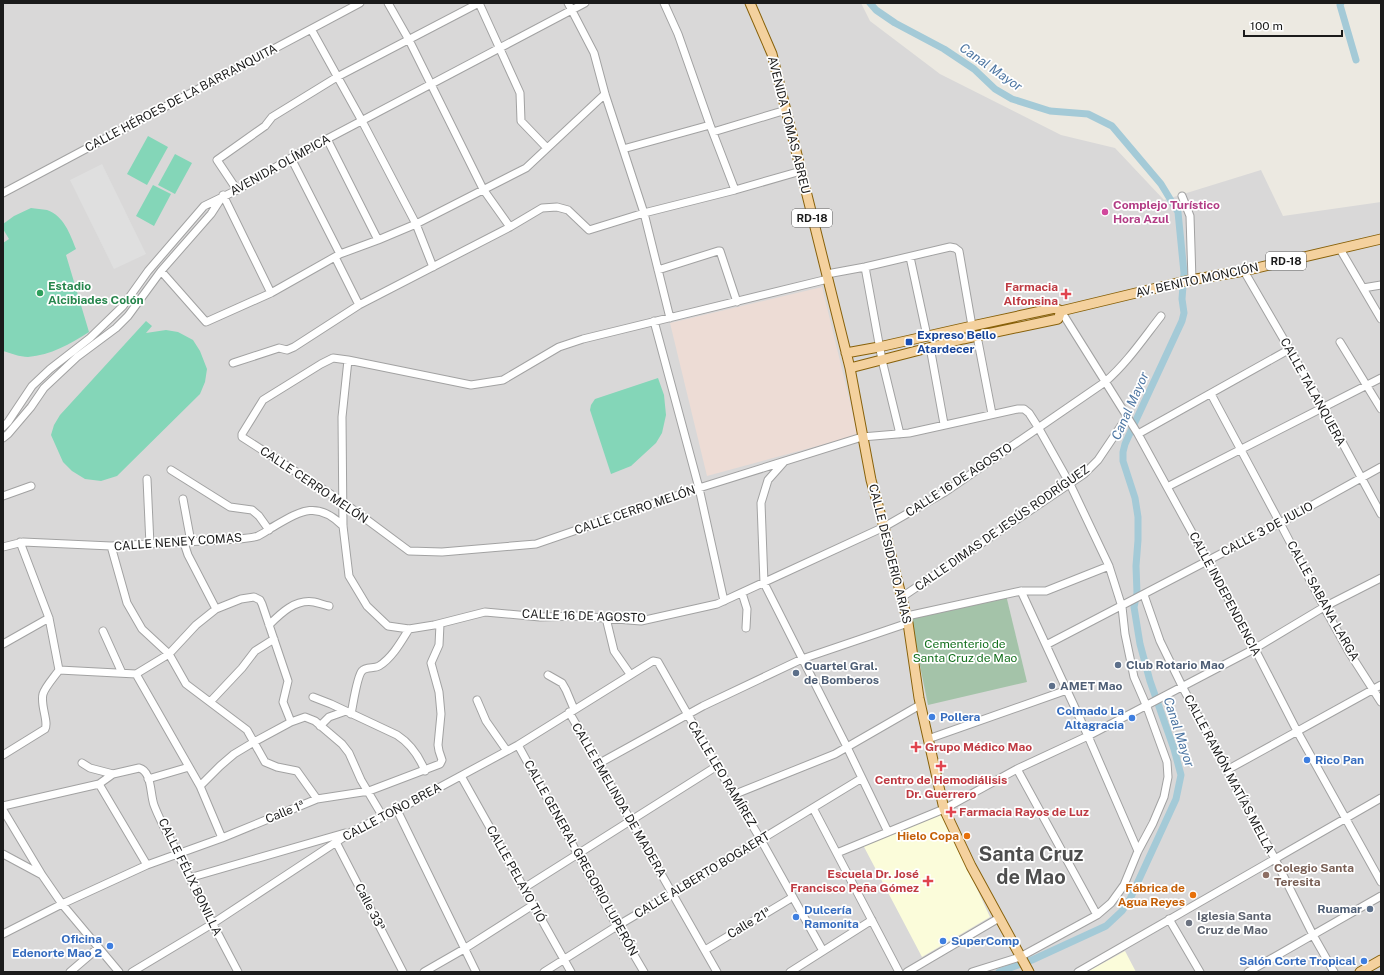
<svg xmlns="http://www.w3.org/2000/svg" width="1384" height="975" viewBox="0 0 1384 975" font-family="'Public Sans',sans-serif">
<rect width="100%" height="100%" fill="#ece9e1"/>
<!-- residential -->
<path fill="#d9d8d8" d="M3,3H861L870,21L940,74L1061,135L1115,148L1164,200L1261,170L1283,216L1381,202V972H3Z"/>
<!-- education -->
<path fill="#fbfcda" d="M942,813L990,917L922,957L863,845Z
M1125,951L1136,972H1087Z"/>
<!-- military -->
<path fill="#eddcd5" d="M822,287L858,435L707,476L670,323Z"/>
<!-- cemetery -->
<path fill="#a4c3a9" d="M1006,595L1027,682L928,705L910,617Z"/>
<!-- pitch -->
<path fill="#84d6b8" d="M148,136L168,147L147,185L127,174Z
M175,154L192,163L175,194L158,185Z
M153,185L171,194L154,226L136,216Z
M31,208C36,209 42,209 47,210C64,216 70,234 76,249L66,255L89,332C70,344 51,355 28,357C20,357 10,353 3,351V243L9,239L3,229V224L14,216Z
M146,321L152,326L146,333L166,330L178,332L193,340L200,351L207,369L205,382L200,394L117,476L101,481L85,479L72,471L63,462L51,435L54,425L60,415Z
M658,378L664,395L666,415L662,433L656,443L631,466L611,474L590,410L591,405L595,399Z"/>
<!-- parking -->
<path fill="#dfdfdf" d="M102,164L146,254L114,269L70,180Z"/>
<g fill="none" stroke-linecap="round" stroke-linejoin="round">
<!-- canal -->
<path stroke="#a4cad7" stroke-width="7" d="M870,3L876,10L895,23L944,49L974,69L995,89L1012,99L1050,111L1088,114L1112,126L1161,184L1178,212L1184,273L1182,299L1184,313L1182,321L1130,433L1125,444L1123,452V461L1135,498L1138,517V540L1136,566L1137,593L1134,607L1140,644L1150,681L1174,749L1181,775L1176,799L1130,899L1122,911L1106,926L1032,960L999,972
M1341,3L1340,5L1356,60"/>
<!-- minor casing -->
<g stroke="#a2a2a2" stroke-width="9">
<path id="minor" d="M388,3L409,40L483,189L510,227
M479,3L520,93L521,121L547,148
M568,3L594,53L605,94L644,213L670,318
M664,3L678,34L710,125L735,190
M311,29L362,121L416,224L433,267
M713,132L786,110
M327,139L378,240
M623,149L710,125
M291,158L340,254
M237,190L217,160L265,126L272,117L337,77L479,3
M3,193L360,3
M223,195L271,293
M1182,196L1190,216L1192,280
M1340,249L1381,319
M335,257L359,305
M910,257L927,336
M865,267L882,360L900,434
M658,270L718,251H720L737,302
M161,271L206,322L271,293L340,254L378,240L416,224L526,168L605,94
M1244,271L1323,407L1381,514
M827,274L865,267L950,247L955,248L959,251L972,326
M828,279L583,339L559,347L503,380L471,385L348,360L333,358L321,364L263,400L242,434V437L343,502L409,551L442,552L536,544L699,488L862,437L909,433L1018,409H1024L1029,413L1038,427L1070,484L1109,566L1122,607L1125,634L1134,677L1147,707L1167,762L1168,777L1164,797L1153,823L1138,851L1124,885L1111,903L1097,915L1020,957L972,972
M1363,288L1381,285
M1061,311L1138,434L1241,622L1297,731L1381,882
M654,321L699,488L724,601
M977,336L992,414
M1340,342L1381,409
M930,347L944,424
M348,360L342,417L343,526L349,576L367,606L388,626L409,629L434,625L485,612L540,617L578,616L641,621L717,604L884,527L945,492L1105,382C1127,363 1143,339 1161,316
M233,363L279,348L287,350L294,347L359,305L510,227L542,208L557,207L568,210L589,230L644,213L735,190L801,171
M1211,394L1280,523L1324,607L1349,652L1381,702
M3,427L8,422L32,386L50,369L90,338L123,306L148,271L204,206L237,190L291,158L585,3
M1138,434L1290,349
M3,438L8,434L31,407L44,388L77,357L116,328L128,316L161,271L211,214L222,197
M784,462L768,480L761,503L764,583L847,747L888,832
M171,470L230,507L252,510L259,516L269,530
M147,479L150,545
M1167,487L1381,378
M3,496L31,486
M183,499L191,542
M184,543L188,555L216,609
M111,546L127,603L142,629L169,654L186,684L247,730L265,762L277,767L297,771L317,799
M3,547L23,542L111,546L239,539C245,538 252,538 258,536C262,534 267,531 271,528C299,512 316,499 343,526
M1021,591L1088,736L1138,851
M742,593L747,609L746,628
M1144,595L1160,641L1183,688L1275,859L1313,935L1334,972
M902,597L1084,474L1098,460L1127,417
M907,616L1021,591H1046L1109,566
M606,618L614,651L630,674
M269,625C281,613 295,599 314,602C319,603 324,605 329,606
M103,631L122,673
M3,644L49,618
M1046,645L1280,523L1381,467
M59,670L136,674L169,654L196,625L216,609L241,599L254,597L260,600L262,604L288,681L283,702L291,722
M136,674L200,786L222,838
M548,675L562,683L566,690L574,709
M313,697L331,704L397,735C411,744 419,756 425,771
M477,700L486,721L507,751
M210,702L242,668L255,651L274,639
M569,712L717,972
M351,714C353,705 357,676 362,671C366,666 374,669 379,666C392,658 401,642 409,629
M320,726L329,717L346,711
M928,739L1067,690
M518,745L617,926L644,972
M3,755L45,729C49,722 40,705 43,694C45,687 55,676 59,670L49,618L20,542
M82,763L90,768L113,774
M598,764L703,706L802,659L908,623
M1017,769L1097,915
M1227,770L1381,685
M461,776L571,972
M148,779L189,767
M99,784L147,865
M200,786L220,766L234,754L254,742L291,722L305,717L315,721L342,744L349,753L361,780L383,817
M733,795L835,754L920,705
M3,806L99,784L113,774L139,768C152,771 150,794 154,805C160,821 169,837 177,852C196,893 217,932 238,972
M813,808L899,972
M3,810L42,875L62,904L119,972
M397,810L476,972
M336,842L403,972
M837,853L944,809L1017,769L1088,736L1254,649L1324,607L1381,578
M3,854L42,875
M189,878L345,833
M524,888L717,766
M1169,919L1200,972
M3,934L62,904L147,865L222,838L317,799L369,791L440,764L442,760L439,751L438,745L441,714L439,692L431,663L439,645L440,624
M705,950L793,897
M70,972L98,948
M132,972L212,924L353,831L405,806L518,745L653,661L658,662L717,766L761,840L823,951
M424,972L464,949L533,905
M544,972L617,926L673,893L862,778
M790,972L872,920
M907,972L999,918
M1078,972L1381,798
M1248,972L1381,896"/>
</g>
<!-- major casing -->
<g stroke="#88610a" stroke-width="11">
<path id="major" d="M750,3L772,54L850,368L871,480L884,527L908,623L919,698L944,809L971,866L1029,972
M846,353L879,347L972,326L1055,308L1061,311L1190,280L1244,271L1381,239
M850,368L963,339L1058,319L1061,311
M1360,972L1381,960"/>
</g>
<!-- minor -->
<use href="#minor" stroke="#fff" stroke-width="7"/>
<!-- major -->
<use href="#major" stroke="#f4d19e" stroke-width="9"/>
</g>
<!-- markers -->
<circle fill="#d1479c" stroke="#fff" stroke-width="1.5" cx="1105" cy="212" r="4"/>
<circle fill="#2e9e5b" stroke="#fff" stroke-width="1.5" cx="40" cy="293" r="4"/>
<g fill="#e0444e" stroke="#fff" stroke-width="1.5">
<path d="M1064 288h4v4h4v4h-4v4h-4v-4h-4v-4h4z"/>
<path d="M914 741h4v4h4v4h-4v4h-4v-4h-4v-4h4z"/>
<path d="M939 760h4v4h4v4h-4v4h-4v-4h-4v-4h4z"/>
<path d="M949 806h4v4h4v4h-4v4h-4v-4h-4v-4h4z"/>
<path d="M926 875h4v4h4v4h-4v4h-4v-4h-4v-4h4z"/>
</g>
<rect fill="#1a4fb4" stroke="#fff" stroke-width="1.5" x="905" y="338" width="8" height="8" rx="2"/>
<g fill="#5c6f8a" stroke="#fff" stroke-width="1.5">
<circle cx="1118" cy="665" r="4"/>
<circle cx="796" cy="673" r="4"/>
<circle cx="1052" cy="686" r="4"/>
<circle cx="1370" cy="909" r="4"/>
</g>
<g fill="#3f7fe0" stroke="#fff" stroke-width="1.5">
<circle cx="932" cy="717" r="4"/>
<circle cx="1132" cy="718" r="4"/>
<circle cx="1307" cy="760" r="4"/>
<circle cx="796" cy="917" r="4"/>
<circle cx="943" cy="941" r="4"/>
<circle cx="110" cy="946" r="4"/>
<circle cx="1364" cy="961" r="4"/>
</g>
<g fill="#e8710a" stroke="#fff" stroke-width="1.5">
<circle cx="967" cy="836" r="4"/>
<circle cx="1193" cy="895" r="4"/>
</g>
<circle fill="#8d6e63" stroke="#fff" stroke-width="1.5" cx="1266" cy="875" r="4"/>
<circle fill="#6b7280" stroke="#fff" stroke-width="1.5" cx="1189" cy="923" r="4"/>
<g text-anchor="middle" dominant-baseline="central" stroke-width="3.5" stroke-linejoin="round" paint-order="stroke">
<!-- shield labels -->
<g fill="#fff" stroke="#5f5f5f" stroke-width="1">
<rect x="792" y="209" width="40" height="18" rx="3"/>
<rect x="1266" y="252" width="40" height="18" rx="3"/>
</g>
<g font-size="11" font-weight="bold" fill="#1b1b1b">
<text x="812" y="218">RD-18</text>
<text x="1286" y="261">RD-18</text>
</g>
<!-- street labels -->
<g font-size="12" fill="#1b1b1b" stroke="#fff">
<text transform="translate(181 98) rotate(-28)">CALLE HÉROES DE LA BARRANQUITA</text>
<text transform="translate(789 125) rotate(76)">AVENIDA TOMAS ABREU</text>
<text transform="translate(280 165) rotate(-29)">AVENIDA OLÍMPICA</text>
<text transform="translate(1197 280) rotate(-12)">AV. BENITO MONCIÓN</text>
<text transform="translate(1313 392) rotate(61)">CALLE TALANQUERA</text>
<text transform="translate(959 480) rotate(-33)">CALLE 16 DE AGOSTO</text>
<text transform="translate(314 485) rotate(34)">CALLE CERRO MELÓN</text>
<text transform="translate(635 510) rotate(-19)">CALLE CERRO MELÓN</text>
<text transform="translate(1002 528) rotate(-35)">CALLE DIMAS DE JESÚS RODRÍGUEZ</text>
<text transform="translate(1267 529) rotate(-28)">CALLE 3 DE JULIO</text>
<text transform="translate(178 542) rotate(-4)">CALLE NENEY COMAS</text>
<text transform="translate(890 554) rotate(76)">CALLE DESIDERIO ARIAS</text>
<text transform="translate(1225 594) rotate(62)">CALLE INDEPENDENCIA</text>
<text transform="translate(1323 601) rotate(61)">CALLE SABANA LARGA</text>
<text transform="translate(584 616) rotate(2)">CALLE 16 DE AGOSTO</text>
<text transform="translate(722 774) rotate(59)">CALLE LEO RAMÍREZ</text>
<text transform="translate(1229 774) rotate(62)">CALLE RAMÓN MATÍAS MELLA</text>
<text transform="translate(619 800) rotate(60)">CALLE EMELINDA DE MADERA</text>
<text transform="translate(285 812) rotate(-22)">Calle 1ª</text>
<text transform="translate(392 812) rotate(-28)">CALLE TOÑO BREA</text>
<text transform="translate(581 858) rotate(61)">CALLE GENERAL GREGORIO LUPERÓN</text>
<text transform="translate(516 874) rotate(61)">CALLE PELAYO TIÓ</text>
<text transform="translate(702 875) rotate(-31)">CALLE ALBERTO BOGAERT</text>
<text transform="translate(190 877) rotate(64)">CALLE FÉLIX BONILLA</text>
<text transform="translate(370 907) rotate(63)">Calle 33ª</text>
<text transform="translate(749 923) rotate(-31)">Calle 21ª</text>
</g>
<!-- hotel labels -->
<g font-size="12" font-weight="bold" fill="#b23c85" stroke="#fff" text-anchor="start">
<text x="1113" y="205">Complejo Turístico<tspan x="1113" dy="14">Hora Azul</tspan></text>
</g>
<!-- leisure labels -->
<g font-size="12" font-weight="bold" fill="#27864d" stroke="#fff" text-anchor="start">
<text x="48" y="286">Estadio<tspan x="48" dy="14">Alcibiades Colón</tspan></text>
</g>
<!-- health labels -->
<g font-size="12" font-weight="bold" fill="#be3a42" stroke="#fff" text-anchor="end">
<text x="1058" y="287">Farmacia<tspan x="1058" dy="14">Alfonsina</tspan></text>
<text x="925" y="747" text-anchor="start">Grupo Médico Mao</text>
<text x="941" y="780" text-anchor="middle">Centro de Hemodiálisis<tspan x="941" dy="14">Dr. Guerrero</tspan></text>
<text x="959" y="812" text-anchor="start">Farmacia Rayos de Luz</text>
<text x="919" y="874">Escuela Dr. José<tspan x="919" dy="14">Francisco Peña Gómez</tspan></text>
</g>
<!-- transit labels -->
<g font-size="12" font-weight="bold" fill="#164399" stroke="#fff" text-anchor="start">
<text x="917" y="335">Expreso Bello<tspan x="917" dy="14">Atardecer</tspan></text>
</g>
<!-- park labels -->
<g font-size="12" fill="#13701d" stroke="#fff">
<text x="965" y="644">Cementerio de<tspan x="965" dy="14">Santa Cruz de Mao</tspan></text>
</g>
<!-- service labels -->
<g font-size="12" font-weight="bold" fill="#4e5e75" stroke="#fff" text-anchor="start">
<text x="1126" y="665">Club Rotario Mao</text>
<text x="804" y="666">Cuartel Gral.<tspan x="804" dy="14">de Bomberos</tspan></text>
<text x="1060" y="686">AMET Mao</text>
<text x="1362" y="909" text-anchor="end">Ruamar</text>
</g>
<!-- shop labels -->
<g font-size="12" font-weight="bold" fill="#366cbe" stroke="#fff" text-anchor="start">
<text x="1124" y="711" text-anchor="end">Colmado La<tspan x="1124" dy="14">Altagracia</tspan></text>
<text x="940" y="717">Pollera</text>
<text x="1315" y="760">Rico Pan</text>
<text x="804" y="910">Dulcería<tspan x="804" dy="14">Ramonita</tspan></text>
<text x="102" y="939" text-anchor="end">Oficina<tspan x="102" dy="14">Edenorte Mao 2</tspan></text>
<text x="951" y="941">SuperComp</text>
<text x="1356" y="961" text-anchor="end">Salón Corte Tropical</text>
</g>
<!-- food labels -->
<g font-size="12" font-weight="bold" fill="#c56008" stroke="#fff" text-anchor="end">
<text x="959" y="836">Hielo Copa</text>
<text x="1185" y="888">Fábrica de<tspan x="1185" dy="14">Agua Reyes</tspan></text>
</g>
<!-- education labels -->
<g font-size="12" font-weight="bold" fill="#785e54" stroke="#fff" text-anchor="start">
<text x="1274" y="868">Colegio Santa<tspan x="1274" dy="14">Teresita</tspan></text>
</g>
<!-- worship labels -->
<g font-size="12" font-weight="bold" fill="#5b616d" stroke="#fff" text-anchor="start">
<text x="1197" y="916">Iglesia Santa<tspan x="1197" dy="14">Cruz de Mao</tspan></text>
</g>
<!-- water labels -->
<g font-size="13" font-style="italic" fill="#4f77a3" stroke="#fff">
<text transform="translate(991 67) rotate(35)">Canal Mayor</text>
<text transform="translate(1130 406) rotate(-66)">Canal Mayor</text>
<text transform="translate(1179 732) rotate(72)">Canal Mayor</text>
</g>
<!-- town labels -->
<g font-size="20" font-weight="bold" fill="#4e4e4e" stroke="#fff">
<text x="1031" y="854">Santa Cruz<tspan x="1031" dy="23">de Mao</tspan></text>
</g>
</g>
<!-- border -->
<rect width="1384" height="975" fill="none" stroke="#1b1b1b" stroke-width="8"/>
<!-- scale -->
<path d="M1244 30v6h98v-6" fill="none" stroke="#1b1b1b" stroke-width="2"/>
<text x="1250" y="30" font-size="12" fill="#1b1b1b" stroke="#ffffff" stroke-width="3" paint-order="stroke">100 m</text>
</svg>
